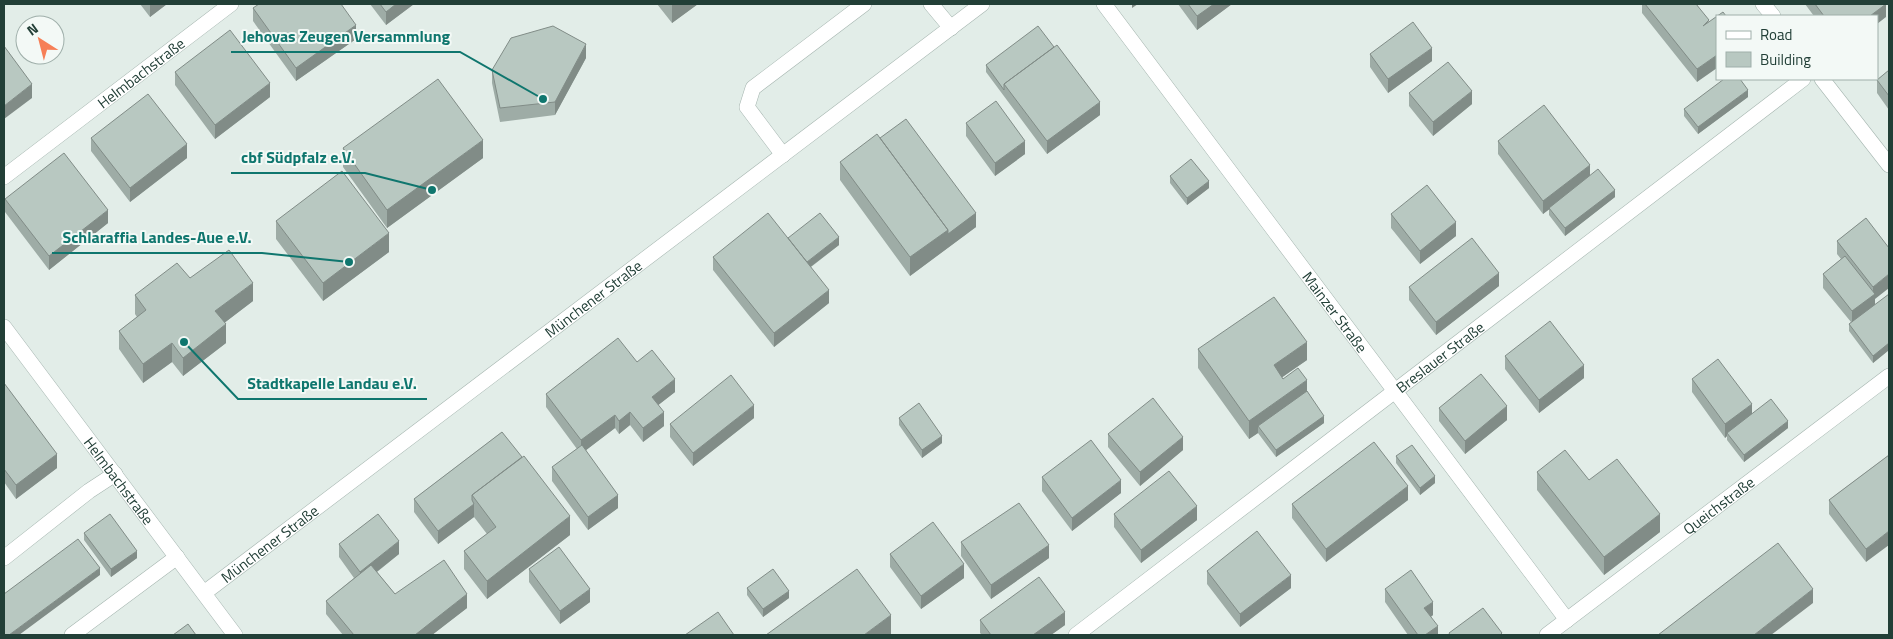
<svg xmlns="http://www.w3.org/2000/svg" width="1893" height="639" viewBox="0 0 1893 639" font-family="'Titillium Web',sans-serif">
<rect width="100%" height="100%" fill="#e2ede8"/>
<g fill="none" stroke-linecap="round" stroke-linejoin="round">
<!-- service casing -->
<g stroke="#a5b5af" stroke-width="16">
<path id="service" d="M931,4L951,28
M783,155L747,107L753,88L864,4
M4,558L89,491L115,474
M72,635L177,557"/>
</g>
<!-- minor casing -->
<g stroke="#a5b5af" stroke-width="16">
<g id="minor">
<path id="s1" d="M1104,4L1567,620"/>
<path d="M1763,4L1773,16"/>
<path d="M1822,79L1889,165"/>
<path id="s2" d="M4,177L231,4"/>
<path id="s3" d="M4,327L235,635"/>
<path id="s4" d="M204,593L982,4"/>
<path id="s5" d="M1076,635L1803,79"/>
<path id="s6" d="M1547,635L1889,376"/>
</g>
</g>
<!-- service -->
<use href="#service" stroke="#fff" stroke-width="15"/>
<!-- minor -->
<use href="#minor" stroke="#fff" stroke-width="15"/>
</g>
<!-- wall -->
<path fill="#9eaca6" d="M140,4H167L150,17Z
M370,4H414L386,25Z
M657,4H698L672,23Z
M1178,4H1232L1197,30Z
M1642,4H1696L1709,22L1697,82L1642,13Z
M1805,4H1886V17L1877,16H1814Z
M253,8L356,39L296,81L253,21Z
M1054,47L1100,115L1047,154L986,72V65Z
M1370,54L1432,61L1388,93L1370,67Z
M586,58L555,115L500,122L492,83V70Z
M1889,70V110L1877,93V80Z
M175,72L270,97L215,139L175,85Z
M1409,93L1472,104L1433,136L1409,106Z
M1748,97L1698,134L1684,116V109Z
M966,123L1025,154L995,176L966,136Z
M91,138L187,158L130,202L91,151Z
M880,138L976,227L910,276L840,180V162Z
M1498,141L1590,176L1615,197L1565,236L1549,215V209L1543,214L1498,154Z
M343,148L483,158L387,228L343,167Z
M1170,176L1209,188L1187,205L1170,183Z
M5,199L108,223L49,270L5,212Z
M1391,214L1456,236L1420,264L1391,228Z
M1866,218L1875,305L1889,294V350L1873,363L1849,331V324L1851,322L1823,288V274L1841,259L1837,254V241Z
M276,221L389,252L323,301L276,239Z
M788,238L839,245L811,267L829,303L774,347L713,270V257Z
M190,278L253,301L224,323L226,343L183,376L172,362L143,383L119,349V331L137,317L135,314V295Z
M1499,286L1436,335L1409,300V287Z
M1198,349L1307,360L1282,377L1283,379L1307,391L1324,423L1276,457L1258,433L1249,439L1198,368Z
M1505,356L1584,378L1539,413L1505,369Z
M637,362L675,392L658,405L664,426L643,442L630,425L619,434L615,428L586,450L618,508L588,530L552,481V467L577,449L546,407V394Z
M1692,379L1752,414L1788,428L1744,462L1727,440V436L1725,438L1692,392Z
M4,383L57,468L16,499L4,482Z
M1439,408L1507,420L1465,454L1439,421Z
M754,418L693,466L670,437V424Z
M899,418L942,443L922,458L899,425Z
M502,432L570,535L487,599L464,569V551L487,534L474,517L438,544L414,512V499Z
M1108,434L1183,450L1140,486L1108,447Z
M1889,455L1866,562L1829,514V500Z
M1396,456L1435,483L1420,495L1396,463Z
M1537,472L1589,480L1660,532L1604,575L1537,490Z
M1042,477L1121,493L1072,531L1042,491Z
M1408,500L1326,562L1292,518V504Z
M1114,514L1197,520L1141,563L1114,527Z
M84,533L137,558L111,577L84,540Z
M961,542L1049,558L991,599L961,556Z
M339,544L399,554L377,572L395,594L467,608L432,635H343L326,614V601L354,578L339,557Z
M890,554L964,578L921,609L890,567Z
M529,569L590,602L560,624L529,582Z
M1207,571L1291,588L1240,627L1207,584Z
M747,588L789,598L763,617L747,595Z
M1385,589L1433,615L1431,617L1438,635H1408L1385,602Z
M980,620L1065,625L1051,635H982L980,633Z"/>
<!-- shaded-wall -->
<path fill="#818c87" d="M150,4H167L150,17Z
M396,4H414L386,25V12Z
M672,4H698L672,23Z
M1132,4H1138L1132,8Z
M1214,4H1232L1197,30V16Z
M1886,4V17L1877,24V16H1870Z
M356,25V39L296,81V68Z
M586,44V58L555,115V102Z
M1432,48V61L1388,93V79Z
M1717,55V68L1697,82V69Z
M270,83V97L215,139V125Z
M32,84V98L4,119V106Z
M1748,90V97L1698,134V127Z
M1472,91V104L1433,136V122Z
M1100,102V115L1047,154V141Z
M483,140V158L387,228V210Z
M1025,141V154L995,176V163Z
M187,144V158L130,202V188Z
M1590,165V179L1543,214V201Z
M1209,181V188L1187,205V198Z
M1615,190V197L1565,236V228Z
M108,210V223L49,270V256Z
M976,213V227L910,276V257L948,230Z
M1456,222V236L1420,264V251Z
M389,233V252L323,301V283Z
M839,237V245L805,271V264Z
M1499,273V286L1436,335V322Z
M1889,274V288L1875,299V307L1852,325V311L1873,295V287Z
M253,283V301L215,330V311Z
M829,290V303L774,347V333Z
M226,324V343L183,376V358Z
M1307,342V360L1274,383V365Z
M172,343V362L143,383V364Z
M1889,343V350L1873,363V356Z
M1584,365V378L1539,413V400Z
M675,379V392L652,410V397Z
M1307,380V398L1258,426V433L1249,439V421Z
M1752,404V418L1727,433V436L1725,438V424Z
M754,405V418L693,466V453Z
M1507,406V420L1465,454V441Z
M630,412V425L619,434V421Z
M664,412V426L643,442V428Z
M615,415V428L581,454V440Z
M1324,416V423L1276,457V450Z
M1788,421V428L1744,462V455Z
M942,436V443L922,458V450Z
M1183,437V450L1140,486V472Z
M57,454V468L16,499V485Z
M1435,476V483L1420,495V488Z
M1121,480V493L1072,531V518Z
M1408,486V500L1326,562V549Z
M618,495V508L588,530V517Z
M474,504V517L438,544V531Z
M1197,506V520L1141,563V550Z
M1660,514V532L1604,575V557Z
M570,516V535L487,599V581Z
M1889,531V545L1866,562V549Z
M399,541V554L360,585V572Z
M1049,545V558L991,599V585Z
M137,551V558L111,577V569Z
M964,564V578L921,609V596Z
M100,568V575L19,635H9Z
M1291,575V588L1240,627V614Z
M590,589V602L560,624V611Z
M1813,589V603L1771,635H1754Z
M789,591V598L763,617V609Z
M467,594V608L432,635H415Z
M1433,602V615L1424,621V608Z
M1065,612V625L1051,635H1033Z
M891,615V634L889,635H864Z
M1438,626V635H1425Z"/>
<!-- building -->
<path fill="#b8c8c1" stroke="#818c87" d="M259,4H341L356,25L296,68L253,8Z
M380,4H396L386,12Z
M1188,4H1214L1197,16Z
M1645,4H1696L1709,20L1703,26L1723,12L1726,16H1717V55L1697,69Z
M1815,4H1886L1870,16H1824Z
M1413,22L1432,48L1388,79L1370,54Z
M553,26L586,44L555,102L500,108L492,70L511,38Z
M1038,26L1054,47L1004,84V90L986,65Z
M230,30L270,83L215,125L175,72Z
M1057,45L1100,102L1047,141L1004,84Z
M4,46L32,84L4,106Z
M1448,62L1472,91L1433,122L1409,93Z
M1889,70V96L1877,80Z
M438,79L483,140L387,210L343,148Z
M1724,79H1740L1748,90L1698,127L1684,109Z
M148,94L187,144L130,188L91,138Z
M996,101L1025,141L995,163L966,123Z
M1544,105L1590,165L1543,201L1498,141Z
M906,119L976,213L948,234V230L880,138Z
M877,134L948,230L910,257L840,162Z
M64,153L108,210L49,256L5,199Z
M1191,159L1209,181L1187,198L1170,176Z
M1598,169L1615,190L1565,228L1549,208Z
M342,171L389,233L323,283L276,221Z
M1427,185L1456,222L1420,251L1391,214Z
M768,213L829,290L774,333L713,257Z
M820,213L839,237L807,262L788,238Z
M1866,218L1889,248V274L1873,287L1837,241Z
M1472,238L1499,273L1436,322L1409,287Z
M229,250L253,283L215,311L226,324L183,358L172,343L143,364L119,331L146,310L135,295L177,263L190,278Z
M1845,256L1875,294L1852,311L1823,274Z
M1889,294V343L1873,356L1849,324Z
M1274,297L1307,342L1274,365L1283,379L1298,368L1307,380L1249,421L1198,349Z
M1550,321L1584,365L1539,400L1505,356Z
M618,338L637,362L652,350L675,379L652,397L664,412L643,428L630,412L619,421L615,415L581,440L546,394Z
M1718,359L1752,404L1725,424L1692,379Z
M1481,374L1507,406L1465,441L1439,408Z
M731,375L754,405L693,453L670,424Z
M4,383L57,454L16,485L4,469Z
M1307,391L1324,416L1276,450L1258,426Z
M1153,398L1183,437L1140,472L1108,434Z
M1771,399L1788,421L1744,455L1727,433Z
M919,403L942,436L922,450L899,418Z
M502,432L522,457L472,495V500L474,504L438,531L414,499Z
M1091,440L1121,480L1072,518L1042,477Z
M1374,442L1408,486L1326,549L1292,504Z
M582,445L618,495L588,517L552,467Z
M1412,445L1435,476L1420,488L1396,456Z
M1565,450L1589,480L1617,459L1660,514L1604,557L1537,472Z
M1889,455V531L1866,549L1829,500Z
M524,456L570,516L487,581L464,551L496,527L472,495Z
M1169,471L1197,506L1141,550L1114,514Z
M1019,503L1049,545L991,585L961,542Z
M110,514L137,551L111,569L84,533Z
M378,514L399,541L360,572L339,544Z
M933,522L964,564L921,596L890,554Z
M1257,531L1291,575L1240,614L1207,571Z
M78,539L100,568L9,635H4V594Z
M1778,543L1813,589L1754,635H1658Z
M559,547L590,589L560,611L529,569Z
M444,560L467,594L415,635H354L326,601L371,565L395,594Z
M773,569L789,591L763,609L747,588Z
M857,569L891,615L864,635H766Z
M1411,570L1433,602L1424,608L1438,626L1425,635H1418L1385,589Z
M1039,577L1065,612L1033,635H991L980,620Z
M1483,608L1502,633L1500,635H1450L1449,633Z
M718,612L734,635H685Z
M188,624L196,635H173Z"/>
<g text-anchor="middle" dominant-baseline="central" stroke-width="4" stroke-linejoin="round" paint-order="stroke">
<!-- street labels -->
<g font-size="15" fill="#223f37" stroke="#f3f9f6">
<text stroke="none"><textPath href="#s2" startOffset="172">Helmbachstraße</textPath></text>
<text stroke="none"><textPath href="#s4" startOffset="488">Münchener Straße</textPath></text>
<text stroke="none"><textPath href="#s1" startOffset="385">Mainzer Straße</textPath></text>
<text stroke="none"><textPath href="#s5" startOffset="458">Breslauer Straße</textPath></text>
<text stroke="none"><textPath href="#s3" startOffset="192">Helmbachstraße</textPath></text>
<text stroke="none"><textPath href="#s6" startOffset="215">Queichstraße</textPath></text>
<text stroke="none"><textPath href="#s4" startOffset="82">Münchener Straße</textPath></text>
</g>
</g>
<!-- callouts -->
<path fill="none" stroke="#0f766e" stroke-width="2" d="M543 99L460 52H231M432 190L365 173H231M349 262L262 253H52M184 342L238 399H427"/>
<g fill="#0f766e" stroke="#f3f9f6" stroke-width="2">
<circle cx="543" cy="99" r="5"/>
<circle cx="432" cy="190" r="5"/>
<circle cx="349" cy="262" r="5"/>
<circle cx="184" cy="342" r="5"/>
</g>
<g font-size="16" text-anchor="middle" font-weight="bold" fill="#0f766e" stroke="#f3f9f6" stroke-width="4" stroke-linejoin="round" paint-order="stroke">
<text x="346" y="42">Jehovas Zeugen Versammlung</text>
<text x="298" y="163">cbf Südpfalz e.V.</text>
<text x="157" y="243">Schlaraffia Landes-Aue e.V.</text>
<text x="332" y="389">Stadtkapelle Landau e.V.</text>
</g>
<!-- border -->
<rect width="1893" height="639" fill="none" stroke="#223f37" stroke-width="10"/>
<!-- legend -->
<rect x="1716" y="15" width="162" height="65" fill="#f3f9f6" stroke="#9fafaa"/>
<rect x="1726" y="31" width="25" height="8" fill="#ffffff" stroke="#9fafaa"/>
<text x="1760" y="40" font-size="15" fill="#223f37">Road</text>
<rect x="1726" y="52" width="25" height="15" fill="#b8c8c1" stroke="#9fafaa"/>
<text x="1760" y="65" font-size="15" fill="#223f37">Building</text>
<!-- north arrow -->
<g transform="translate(40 40) rotate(324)"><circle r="24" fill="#f3f9f6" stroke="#9fafaa"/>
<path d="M0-4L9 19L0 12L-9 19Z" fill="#f67f57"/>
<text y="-8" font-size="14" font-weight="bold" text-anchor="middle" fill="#223f37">N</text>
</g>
</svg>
